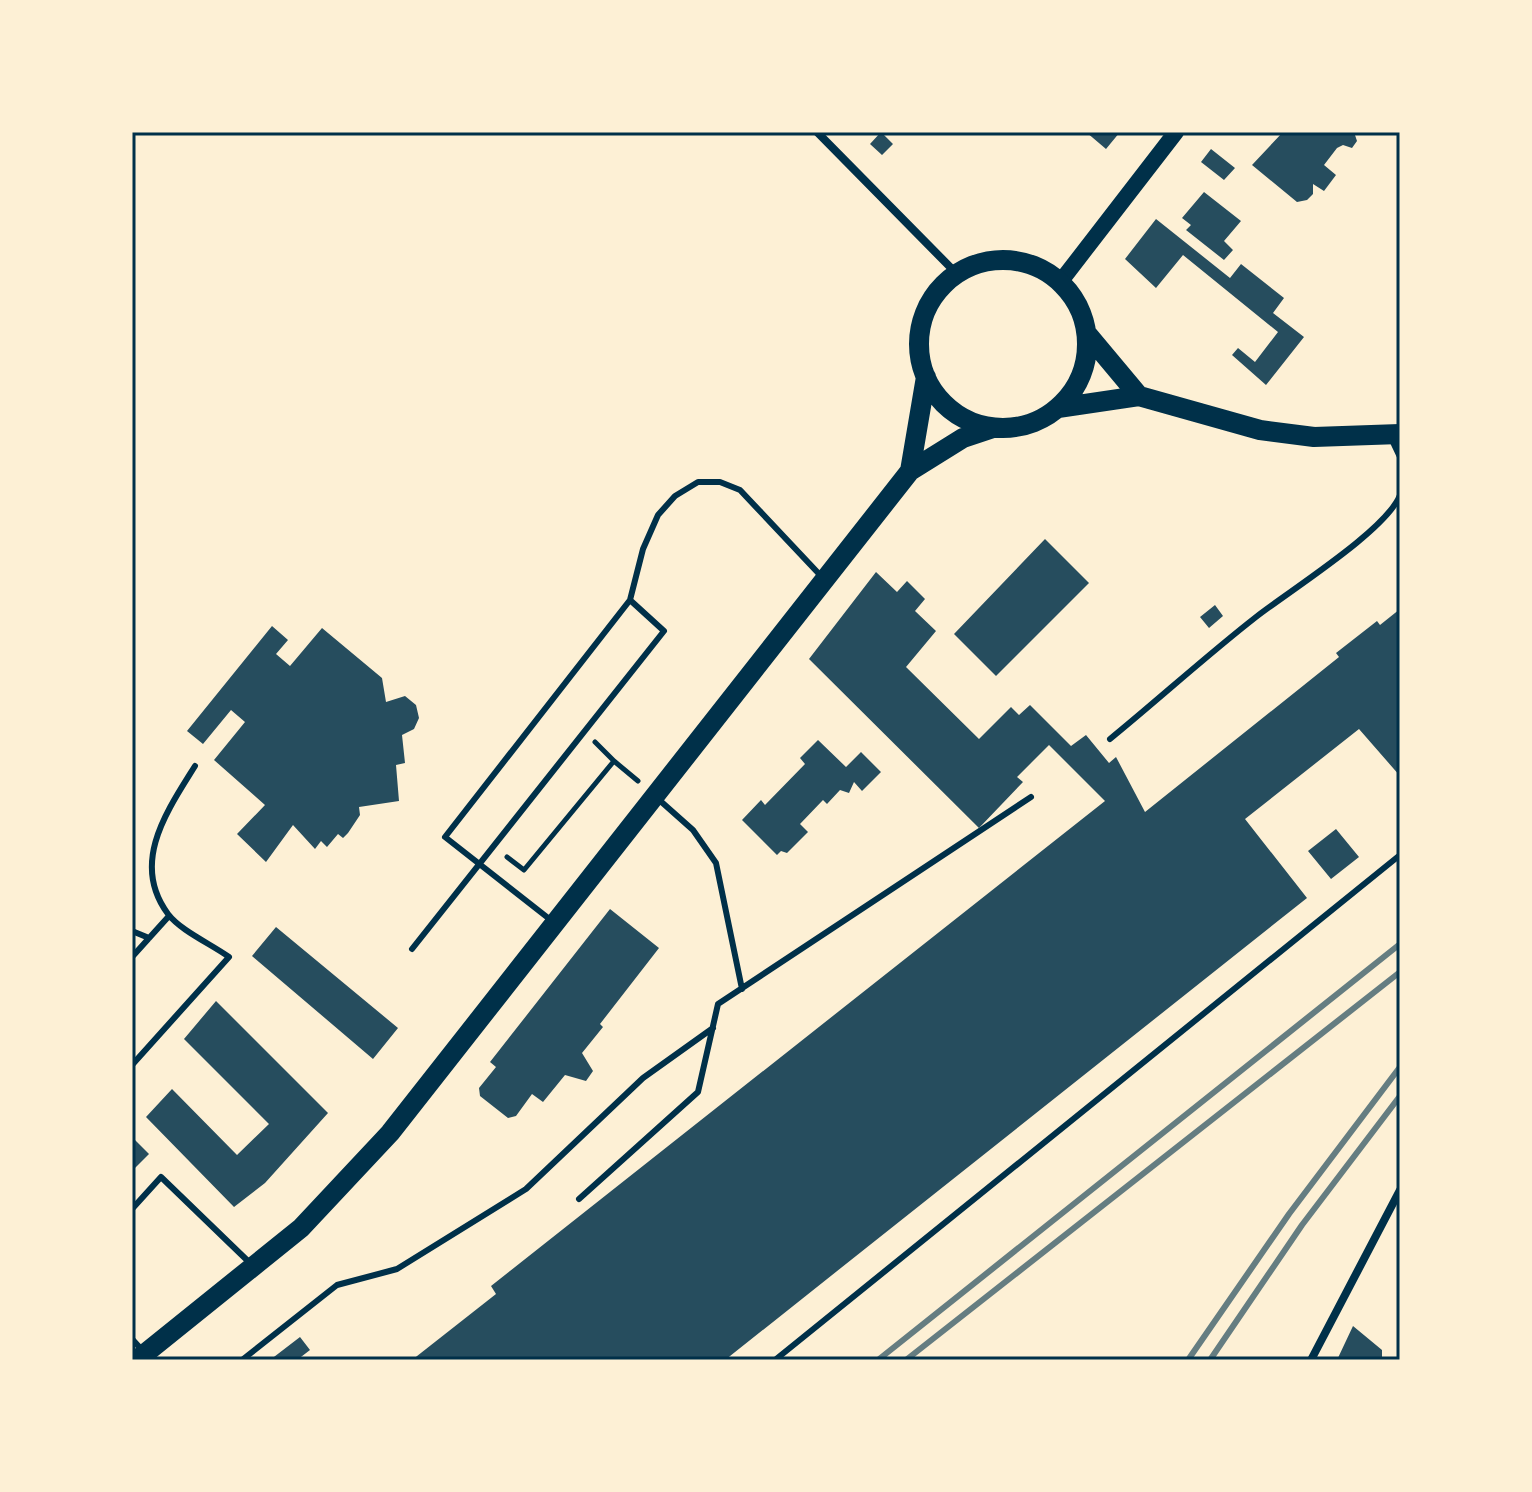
<svg xmlns="http://www.w3.org/2000/svg" width="1532" height="1492" viewBox="0 0 1532 1492" font-family="Overpass,sans-serif">
<rect width="100%" height="100%" fill="#fdf0d5"/>
<!-- building -->
<path fill="#264d5e" d="M881,132L893,144L882,155L870,144Z
M1086,132H1120L1106,149Z
M1283,132H1354L1357,141L1352,148L1343,145L1337,148L1324,165L1336,175L1324,191L1313,184V194L1307,200L1297,202L1252,165Z
M1211,149L1235,168L1224,180L1201,162Z
M1204,192L1241,221L1224,241L1233,250L1224,260L1186,230L1191,225L1182,218Z
M1156,219L1230,278L1241,264L1284,298L1273,313L1304,337L1266,385L1232,355L1238,348L1255,362L1278,332L1183,255L1156,288L1125,259Z
M1045,539L1089,583L996,676L954,634Z
M876,572L897,592L907,581L925,599L915,611L936,631L906,667L979,739L1011,707L1019,715L1030,705L1071,746L1086,735L1109,763L1116,757L1145,812L1339,657L1336,653L1377,621L1380,625L1400,609V776L1359,729L1245,819L1307,898L725,1360H412L496,1294L491,1286L1105,801L1049,745L1017,777L1023,782L979,828L809,659Z
M1215,605L1223,616L1209,628L1200,617Z
M272,626L288,640L276,654L290,666L322,628L382,678L386,702L405,696L416,705L419,718L414,729L402,735L405,763L396,765L399,801L359,807L360,815L348,833L343,838L338,834L327,847L321,841L315,849L293,825L266,862L237,834L265,805L214,760L245,722L231,710L203,744L187,731Z
M818,740L846,767L861,752L881,772L862,791L854,782L849,793L840,790L827,804L823,800L800,824L808,832L787,853L781,851L777,855L742,820L761,800L765,805L805,764L800,758Z
M1336,829L1359,857L1331,879L1308,851Z
M610,909L659,948L600,1024L603,1027L582,1053L593,1071L586,1081L565,1075L543,1102L532,1094L516,1116L508,1118L480,1096L479,1088L496,1067L490,1062Z
M276,927L398,1028L373,1059L252,956Z
M216,1001L328,1113L265,1183L234,1207L146,1117L172,1089L237,1155L269,1124L184,1039Z
M132,1137L149,1154L132,1171Z
M1353,1326L1382,1350V1360H1337Z
M300,1337L310,1350L297,1360H270Z"/>
<g fill="none" stroke-linecap="round" stroke-linejoin="round">
<!-- path -->
<path stroke="#003049" stroke-width="5" d="M595,742L614,761
M507,857L524,870L614,761L638,781"/>
<!-- service -->
<path stroke="#003049" stroke-width="6" d="M1391,438L1400,457
M1110,739C1159,699 1206,656 1256,617C1289,591 1387,530 1400,495
M657,798L693,830L716,863L742,989
M552,921L445,837L630,600L643,549L658,515L675,496L698,482H720L740,490L821,576
M132,931L149,938
M412,949L664,631L630,600
M132,957L169,916
M132,1065L229,957C211,944 181,931 168,914C130,863 167,811 195,766
M579,1199L698,1092L718,1004L1031,797
M132,1209L161,1177L250,1263
M132,1339L143,1351
M242,1360L337,1285L397,1269L526,1189L643,1078L713,1028
M775,1360L1400,855"/>
<!-- minor -->
<path stroke="#003049" stroke-width="8" d="M817,132L956,273
M1311,1360L1400,1190"/>
<!-- secondary -->
<path stroke="#003049" stroke-width="16" d="M1061,281L1176,132"/>
<!-- primary -->
<path stroke="#003049" stroke-width="20" d="M919 344a84 84 0 1 1 168 0a84 84 0 1 1-168 0Z
M1088,335L1139,396
M1058,408L1139,396L1260,430L1314,437L1400,434
M910,471L926,377
M137,1360L301,1228L390,1133L910,471L963,438L993,428"/>
<!-- rail -->
<path stroke="#657d81" stroke-width="6" d="M878,1360L1400,944
M906,1360L1400,972
M1188,1360L1289,1214L1400,1067
M1210,1360L1302,1225L1400,1096"/>
</g>
<!-- border -->
<rect width="1532" height="1492" fill="none" stroke="#fdf0d5" stroke-width="268"/>
<rect x="134" y="134" width="1264" height="1224" fill="none" stroke="#003049" stroke-width="3"/>
</svg>
